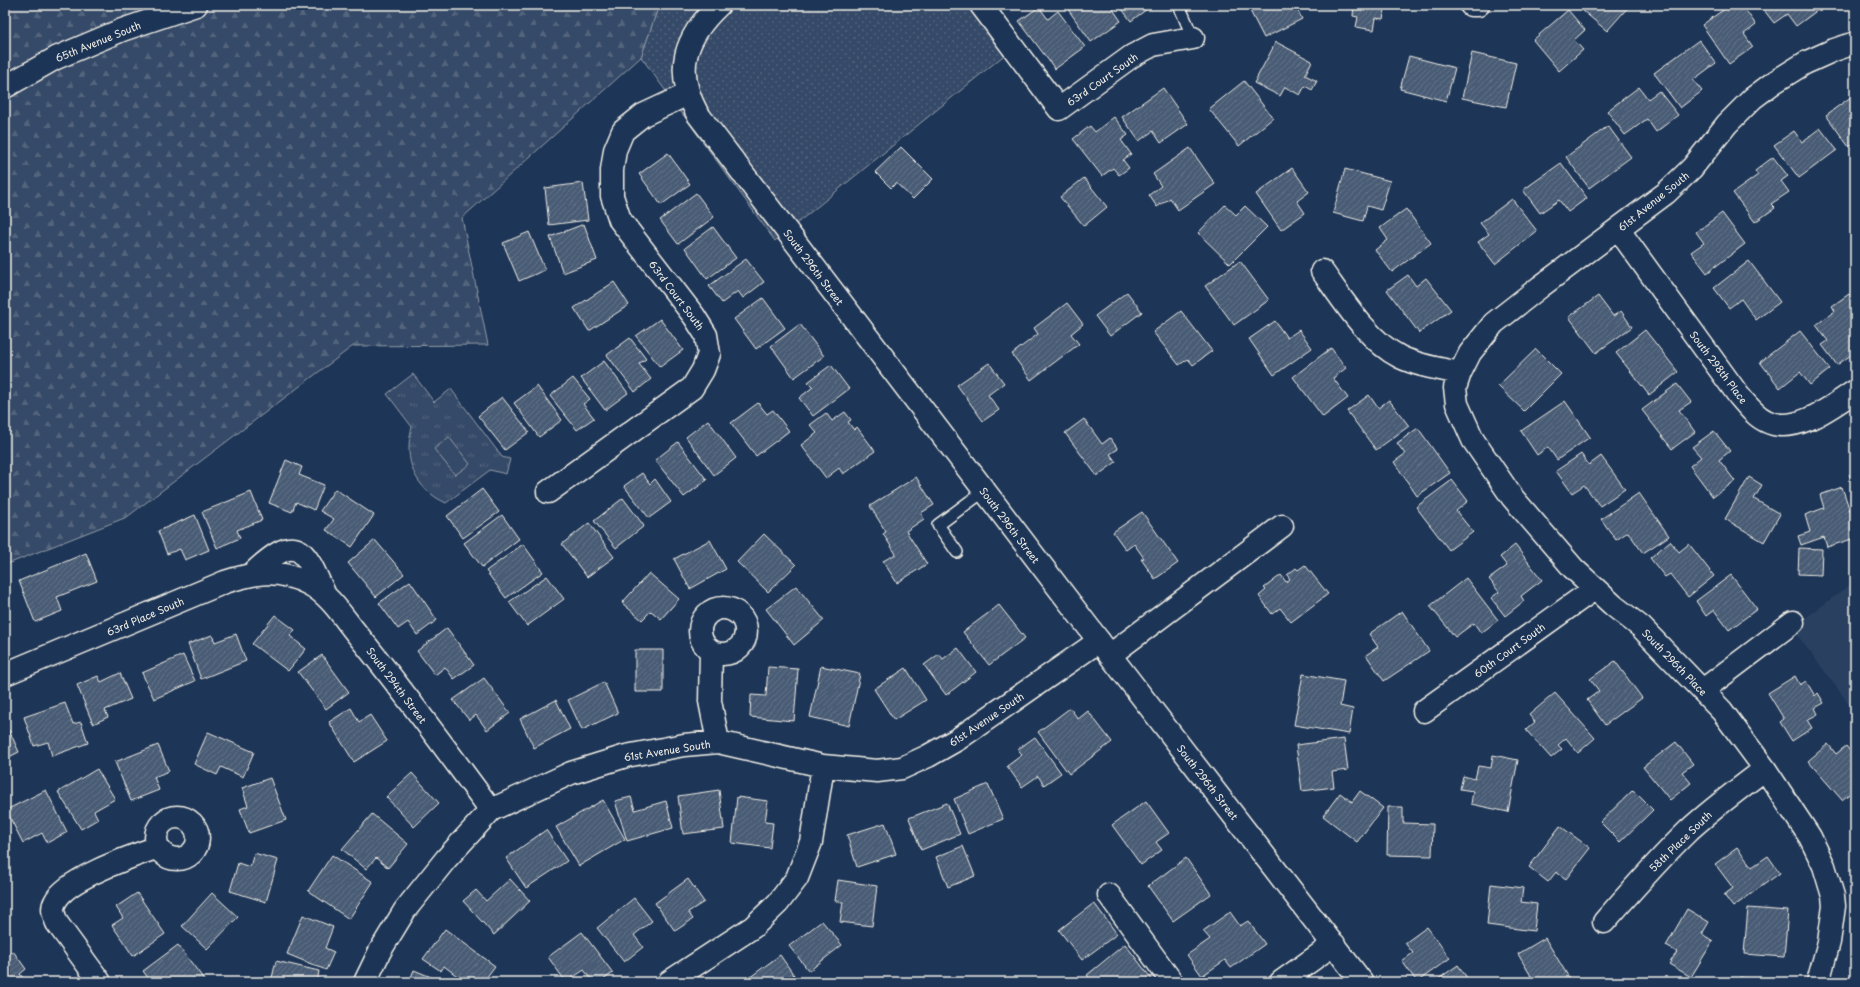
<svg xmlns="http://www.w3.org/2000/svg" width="1860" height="987" viewBox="0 0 1860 987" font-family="'Playpen Sans',sans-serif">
<defs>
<pattern id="grass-dots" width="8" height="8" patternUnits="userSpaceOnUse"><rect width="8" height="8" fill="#354a67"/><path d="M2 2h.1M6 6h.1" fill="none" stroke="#53657d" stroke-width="1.8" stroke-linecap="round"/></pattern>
<pattern id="forest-firs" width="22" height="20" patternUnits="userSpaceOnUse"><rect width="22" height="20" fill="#354a67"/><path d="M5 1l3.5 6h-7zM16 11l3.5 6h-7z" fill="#53657d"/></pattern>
<pattern id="park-tufts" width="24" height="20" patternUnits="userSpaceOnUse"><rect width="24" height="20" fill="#354a67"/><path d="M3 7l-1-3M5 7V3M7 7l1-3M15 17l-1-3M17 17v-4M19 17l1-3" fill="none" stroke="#53657d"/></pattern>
<pattern id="building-hatch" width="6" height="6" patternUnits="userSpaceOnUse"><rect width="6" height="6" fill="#485b74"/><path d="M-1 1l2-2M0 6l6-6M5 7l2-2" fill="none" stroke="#637388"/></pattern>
</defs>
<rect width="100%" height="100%" fill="#1d3557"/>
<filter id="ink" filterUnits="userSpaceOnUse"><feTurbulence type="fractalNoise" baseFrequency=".025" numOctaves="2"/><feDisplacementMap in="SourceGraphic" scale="8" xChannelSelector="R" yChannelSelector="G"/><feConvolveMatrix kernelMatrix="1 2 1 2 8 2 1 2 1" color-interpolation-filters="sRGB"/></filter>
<g filter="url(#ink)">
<!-- built -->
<path fill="#2a4060" d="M1855,581V712L1792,628Z"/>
<!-- grass -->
<path fill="url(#grass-dots)" stroke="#949ea8" d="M659,5H981L1013,48L775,241L641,57Z"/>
<!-- forest -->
<path fill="url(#forest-firs)" stroke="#949ea8" d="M5,5H659L641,57L462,218L488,345L353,346L127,517L5,565Z"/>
<!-- park -->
<path fill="url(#park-tufts)" stroke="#949ea8" d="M413,374L434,402L451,389L502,457L510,459L506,474L490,470L446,503C414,488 403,460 412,427L387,394Z"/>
<!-- garden -->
<path fill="#354a67" stroke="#949ea8" d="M449,437L470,464L455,475L434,449Z"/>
<!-- building -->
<path fill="url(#building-hatch)" stroke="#f4f1e8" d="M1065,5H1110L1121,21L1091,42Z
M1119,5H1150L1151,6L1131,21Z
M1247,5H1295L1302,19L1264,38Z
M1354,5H1386L1383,19L1376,18L1374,30L1356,27L1358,17L1353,16Z
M1576,5H1630L1607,31Z
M1730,5H1742L1756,25L1744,34L1753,47L1729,64L1702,25Z
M1760,5H1821L1822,7L1796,26L1787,14L1774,23Z
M1039,7L1048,19L1058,11L1085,47L1055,69L1019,21Z
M1568,10L1585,30L1574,40L1583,50L1559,71L1533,40Z
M1699,40L1716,63L1693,80L1702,91L1680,108L1654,73Z
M1276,42L1312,61L1305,75L1317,81L1312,90L1305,86L1300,95L1285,87L1280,96L1254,83Z
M1472,53L1516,63L1506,107L1462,98Z
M1409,56L1455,68L1446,101L1400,89Z
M1244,81L1273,118L1239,146L1209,109Z
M1639,87L1648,99L1659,91L1678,115L1656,132L1647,119L1625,135L1607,111Z
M1163,88L1188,124L1161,143L1153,131L1139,141L1122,117Z
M1855,94V143L1849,147L1826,115Z
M1114,117L1128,135L1121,140L1131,154L1123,160L1129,168L1119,175L1113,168L1102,176L1073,139L1090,126L1095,132Z
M1608,126L1631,157L1589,188L1566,157Z
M1820,128L1837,150L1799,178L1774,145L1794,131L1802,142Z
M901,147L933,179L913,199L896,183L891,188L875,172Z
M1190,148L1215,184L1178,210L1170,198L1157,207L1149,195L1161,186L1153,174Z
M668,153L690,184L661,205L639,174Z
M1773,157L1788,176L1781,181L1789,192L1771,204L1775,208L1755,222L1733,193L1758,175L1755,171Z
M1561,163L1587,198L1568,212L1559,200L1540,213L1523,190Z
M1292,168L1309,192L1297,201L1305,213L1281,230L1256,194Z
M1345,169L1390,181L1381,210L1367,206L1363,221L1333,213Z
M1084,178L1107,207L1084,226L1060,197Z
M583,183L588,220L549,225L545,188Z
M696,193L714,217L678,244L660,220Z
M1512,199L1537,231L1495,264L1478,242L1489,234L1480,223Z
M1225,205L1236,215L1245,206L1267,227L1230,264L1198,233Z
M1406,209L1431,243L1392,272L1375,250L1388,240L1380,228Z
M1722,213L1745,244L1707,273L1691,252L1704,243L1696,232Z
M584,224L597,260L563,273L550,237Z
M713,227L736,258L707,279L685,248Z
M529,232L545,270L519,281L503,243Z
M746,259L764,282L743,298L738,291L722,303L709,286Z
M1240,261L1269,300L1234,325L1205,286Z
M1749,261L1780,302L1756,320L1741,299L1729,308L1714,288Z
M1408,275L1416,286L1426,278L1451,310L1419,333L1387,290Z
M614,282L629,305L589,331L574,308Z
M1127,292L1142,312L1110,336L1095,316Z
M1849,294L1855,301V342L1852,345L1855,352L1837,365L1822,345L1828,341L1816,325L1835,311L1832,306Z
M1598,296L1613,316L1621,311L1632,327L1596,353L1569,317Z
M763,298L785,328L756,349L734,319Z
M1067,303L1083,324L1071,334L1079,344L1031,380L1012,354L1038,334L1034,328Z
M1181,311L1212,351L1193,365L1188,359L1179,365L1153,332Z
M660,319L683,350L660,367L636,336Z
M1275,321L1287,338L1299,330L1312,348L1274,375L1249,339Z
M800,324L824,356L794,378L771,346Z
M1645,330L1678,372L1649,395L1616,353Z
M1800,331L1830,369L1810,385L1800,372L1780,388L1760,362Z
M630,338L646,359L639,364L651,379L635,392L607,355Z
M1331,348L1346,368L1333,378L1348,398L1323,417L1293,377Z
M1536,349L1561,374L1524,411L1498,386Z
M604,361L628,393L605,410L581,378Z
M989,363L1004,383L988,395L999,410L983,421L957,385Z
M831,365L849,389L813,416L799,398L813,387L808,382Z
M573,378L590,399L583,404L594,418L577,430L550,396Z
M1677,384L1691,402L1679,410L1695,432L1672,449L1642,410Z
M537,386L562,420L539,437L514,403Z
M1369,395L1378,408L1389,400L1409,426L1376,450L1347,411Z
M502,397L529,432L505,450L478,416Z
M1565,401L1590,437L1557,460L1548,447L1537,455L1521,431Z
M758,403L767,414L773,410L789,431L756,456L731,423Z
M845,412L851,420L848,422L854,430L857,427L875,451L843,474L839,468L826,478L801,445L817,433L810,425L826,413L832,421Z
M1084,419L1102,444L1110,438L1118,449L1110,454L1116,462L1097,476L1065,433Z
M708,420L736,458L714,475L686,437Z
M1418,428L1450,473L1417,496L1394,462L1405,454L1397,443Z
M1714,431L1730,451L1719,460L1735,481L1713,497L1690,466L1701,457L1692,447Z
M678,442L707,480L684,497L655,460Z
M1581,454L1589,465L1601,456L1625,489L1600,506L1584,485L1572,493L1556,471Z
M286,460L302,467L299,475L324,485L314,510L296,502L292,512L269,503Z
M1855,470V483L1849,475Z
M642,473L650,484L655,479L671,502L649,518L624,486Z
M916,477L934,505L921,513L924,519L906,531L927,564L897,583L883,561L896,554L883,534L886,532L870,506Z
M1749,477L1762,485L1754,499L1780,514L1764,542L1725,519Z
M1452,480L1468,501L1456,511L1473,532L1449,550L1416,507Z
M1842,487L1855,526V538L1827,547L1824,537L1801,545L1798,536L1810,532L1805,515L1824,508L1820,495Z
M335,489L374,515L352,547L326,530L334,519L320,511Z
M482,489L499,512L463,538L447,516Z
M251,492L262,520L237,530L240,538L217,548L202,512Z
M1639,493L1669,536L1643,553L1628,532L1616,540L1601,519Z
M623,498L644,526L616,548L594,521Z
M1142,512L1178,563L1155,579L1141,559L1144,558L1134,544L1126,550L1113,532Z
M195,515L209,550L185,560L180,549L167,554L158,531Z
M502,515L519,539L482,567L464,543Z
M589,523L614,557L587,577L562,544Z
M764,534L796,565L768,592L737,562Z
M375,540L404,574L376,597L348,563Z
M710,540L726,569L690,589L674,559Z
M1670,541L1679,552L1689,544L1714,576L1688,597L1670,574L1665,577L1650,558Z
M523,544L543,572L506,598L486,571Z
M1515,545L1542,580L1521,596L1524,601L1505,616L1491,598L1499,592L1489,579L1507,566L1500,557Z
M1799,548L1822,549L1821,575L1798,574Z
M86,553L97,581L57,597L62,611L35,622L19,581Z
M1305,565L1328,594L1291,622L1280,608L1272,614L1259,596L1266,590L1264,588L1281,575L1286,582L1290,579L1287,575L1296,568L1298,570Z
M649,573L679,599L661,619L651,611L642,620L622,603Z
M1731,575L1757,609L1729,630L1714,610L1706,616L1696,601Z
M547,576L564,599L527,626L509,602Z
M1466,578L1498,620L1481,633L1474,623L1455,637L1430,606Z
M410,581L437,620L417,635L408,622L398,629L379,603Z
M796,586L824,620L794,645L766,609Z
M999,605L1025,638L989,665L963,632Z
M1402,611L1429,651L1384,681L1366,655L1378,647L1369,634Z
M275,615L295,630L290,636L306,649L288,671L252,644Z
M447,628L474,665L454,679L445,667L435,675L417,651Z
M236,634L246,661L201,679L188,644L212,635L215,642Z
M958,648L976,672L946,695L924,665L939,654L943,659Z
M635,650H663V692H635Z
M183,655L195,681L154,699L142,673Z
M322,655L349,692L326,709L298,672Z
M1615,661L1642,698L1605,725L1587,700L1599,691L1590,679Z
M821,666L860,674L849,726L810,717Z
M768,667L798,669L794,721L750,717L751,695L766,696Z
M906,668L926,700L894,720L874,689Z
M120,673L131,699L105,710L108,717L93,724L77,685L98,676L101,682Z
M1303,674L1344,681L1340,706L1353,709L1349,734L1294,725Z
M1795,676L1800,685L1806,681L1815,696L1818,693L1824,703L1815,708L1818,714L1807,720L1812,728L1792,741L1780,722L1784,719L1768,693Z
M484,678L510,713L487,730L476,715L469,720L453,700Z
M604,682L618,713L582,730L568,700Z
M1555,693L1595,738L1578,753L1566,738L1558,745L1562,749L1551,758L1526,730L1535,722L1529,715Z
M556,700L570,729L534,748L520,719Z
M65,703L73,724L81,722L88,743L52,756L48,742L34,746L24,717Z
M351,708L359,722L370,715L387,741L354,762L329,722Z
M1070,708L1078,719L1088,711L1112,742L1069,774L1038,732Z
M9,730L19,752L5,759V732Z
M208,732L254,752L243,777L221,767L217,775L194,764Z
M1035,737L1061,773L1044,785L1038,776L1022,787L1007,766L1022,755L1018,749Z
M1344,739L1348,770L1332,772L1334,787L1302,791L1296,745Z
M1676,742L1693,764L1682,772L1691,783L1670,800L1643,767Z
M1828,744L1836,754L1846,746L1855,757V789L1842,800L1808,761Z
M158,745L169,771L154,777L159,790L131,801L115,762Z
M1493,755L1518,760L1508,812L1471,804L1473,791L1460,789L1463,776L1475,779L1478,766L1491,768Z
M97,769L115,799L94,811L98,819L81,829L58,792Z
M412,773L439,803L414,827L386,797Z
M270,778L286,820L249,833L240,809L248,806L242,788Z
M988,784L1003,819L968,834L954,799Z
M46,790L67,832L47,843L42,833L23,843L6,810Z
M719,790L724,829L683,834L678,796Z
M1633,790L1653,810L1620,842L1600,822Z
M1360,791L1383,808L1357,842L1323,816L1340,793L1352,802Z
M631,797L635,810L666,801L673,828L627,841L615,801Z
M737,797L768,801L765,822L773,823L770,848L732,843Z
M603,800L625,839L579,866L556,827Z
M1146,801L1169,833L1156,842L1162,850L1141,865L1112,825Z
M947,803L960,834L921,850L909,818Z
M1388,807H1403V823L1433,824L1432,856L1387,855Z
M372,814L408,844L388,868L376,858L366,869L342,849Z
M885,823L896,854L857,867L847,835Z
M1560,826L1590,848L1566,879L1556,872L1548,882L1529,867Z
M546,830L567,861L526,888L506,858Z
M963,846L975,876L948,887L936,857Z
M1737,848L1752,867L1768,856L1780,873L1733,907L1724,895L1733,888L1715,864Z
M254,853L278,860L266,902L230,891L238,863L250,867Z
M332,855L373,882L349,919L308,891Z
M1186,858L1211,894L1173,921L1148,886Z
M510,879L530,901L494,935L463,901L476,890L486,901Z
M688,879L704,902L688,912L693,919L675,931L655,903Z
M838,880L877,886L872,926L840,922L843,902L835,901Z
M1491,884L1523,888L1521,902L1537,904L1534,931L1487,925Z
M137,893L165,934L133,956L112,925L123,918L116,907Z
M212,893L238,917L207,949L182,926Z
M634,898L652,921L634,935L643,947L624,962L597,928Z
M1094,903L1117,934L1082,960L1059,930Z
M1748,908L1788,911L1784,957L1744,954Z
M1687,909L1709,922L1702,934L1713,941L1691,977L1669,964L1677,952L1666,946Z
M1230,912L1240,926L1248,921L1265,944L1231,968L1225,960L1202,976L1187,955L1210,939L1203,931Z
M303,915L333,927L325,948L334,952L326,970L287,954Z
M822,921L842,945L809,971L789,946Z
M1427,927L1450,958L1417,982L1402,961L1413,953L1405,943Z
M445,929L495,966L483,982H465L444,966L441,971L423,959Z
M582,932L613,973L600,982H593L584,970L566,982L548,957Z
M1545,938L1571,981L1570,982H1521L1531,976L1518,954Z
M1125,944L1154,982H1093L1087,975Z
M178,945L206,982H151L143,971Z
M13,951L26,969L20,974L26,982H5V957Z
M780,955L798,981L752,982L749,978Z
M276,961L319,971L317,982H271Z
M1458,965L1470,982H1434Z
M414,970L443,982H409Z
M1740,977L1760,982H1739Z"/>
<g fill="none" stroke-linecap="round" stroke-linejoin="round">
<!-- service casing -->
<g stroke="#f4f1e8" stroke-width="14">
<path id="service" d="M1179,5L1193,38
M957,552L938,525L984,491"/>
</g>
<!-- minor casing -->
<g stroke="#f4f1e8" stroke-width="25">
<path id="minor" d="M981,5L1059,109L1132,56L1153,45L1193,38
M1471,5H1478
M1618,229L1739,396C1747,405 1755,416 1766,421C1794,436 1833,406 1855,391
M1322,271C1343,300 1368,341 1400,357C1419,366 1440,369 1460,373
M548,492L692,388L703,370L709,354L706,335L694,316L620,220L612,196V170L615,150L623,131L643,115L688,94
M252,574C298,531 303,546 325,595
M700 631a23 23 0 1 1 46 0a23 23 0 1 1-46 0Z
M711,651L710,701L718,742
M1110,655L1282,526
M5,674L225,582C256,572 278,568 309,584C330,595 343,617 357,634C404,691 447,751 491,810
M1703,690L1793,622
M1424,711L1594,589
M156 838a21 21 0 1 1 42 0a21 21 0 1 1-42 0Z
M1109,895L1172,982
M1604,922C1632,890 1659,859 1689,830C1713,808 1739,789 1765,769
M100,982L57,923C54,915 51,909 55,902C66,878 133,856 158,847
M365,982L380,951L405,910L446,859L491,810L571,773L626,756L684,745L718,742L823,766L877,771L902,768L928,756L958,739L1099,641
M669,982L753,927L778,903L797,878L811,842L823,766
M1281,982L1334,944
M1818,982L1829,942L1834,906L1833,896L1824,866L1810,837L1765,769L1722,711L1641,627L1614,606L1573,568L1512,497L1473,440L1457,404L1455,388L1460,373L1470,353L1494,323L1540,287L1666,193L1692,168L1727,124L1753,98L1773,83L1805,63L1834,50L1855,43"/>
</g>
<!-- tertiary casing -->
<g stroke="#f4f1e8" stroke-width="25">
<path id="tertiary" d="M719,5C684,38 674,70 697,113L1099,641L1362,982
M5,87L56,58L122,30L196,5"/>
</g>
<!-- service -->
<use href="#service" stroke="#1d3557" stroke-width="11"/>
<!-- minor -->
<use href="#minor" stroke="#1d3557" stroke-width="22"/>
<!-- tertiary -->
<use href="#tertiary" stroke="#1d3557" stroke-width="22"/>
</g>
</g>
<g text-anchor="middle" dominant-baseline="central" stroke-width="3" stroke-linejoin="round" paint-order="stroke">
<!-- street labels -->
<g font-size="10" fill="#f4f1e8" stroke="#1d3557">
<text transform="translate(98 41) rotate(-22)">65th Avenue South</text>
<text transform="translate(1102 79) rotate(-35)">63rd Court South</text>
<text transform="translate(1653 201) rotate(-39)">61st Avenue South</text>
<text transform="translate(814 267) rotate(53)">South 296th Street</text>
<text transform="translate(677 295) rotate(53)">63rd Court South</text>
<text transform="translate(1719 367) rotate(53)">South 298th Place</text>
<text transform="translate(1010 525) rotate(53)">South 296th Street</text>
<text transform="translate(145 616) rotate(-23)">63rd Place South</text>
<text transform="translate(1509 650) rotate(-36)">60th Court South</text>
<text transform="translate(1675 662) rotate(46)">South 296th Place</text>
<text transform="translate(397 685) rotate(53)">South 294th Street</text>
<text transform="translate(986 719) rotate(-34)">61st Avenue South</text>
<text transform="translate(667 750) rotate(-9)">61st Avenue South</text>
<text transform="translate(1208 782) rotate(52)">South 296th Street</text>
<text transform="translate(1680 841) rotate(-44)">58th Place South</text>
</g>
</g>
<!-- margin -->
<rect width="1860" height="987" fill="none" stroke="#1d3557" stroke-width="20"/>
<rect x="10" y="10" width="1840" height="967" fill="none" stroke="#f4f1e8" stroke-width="1.5" filter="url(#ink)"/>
</svg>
